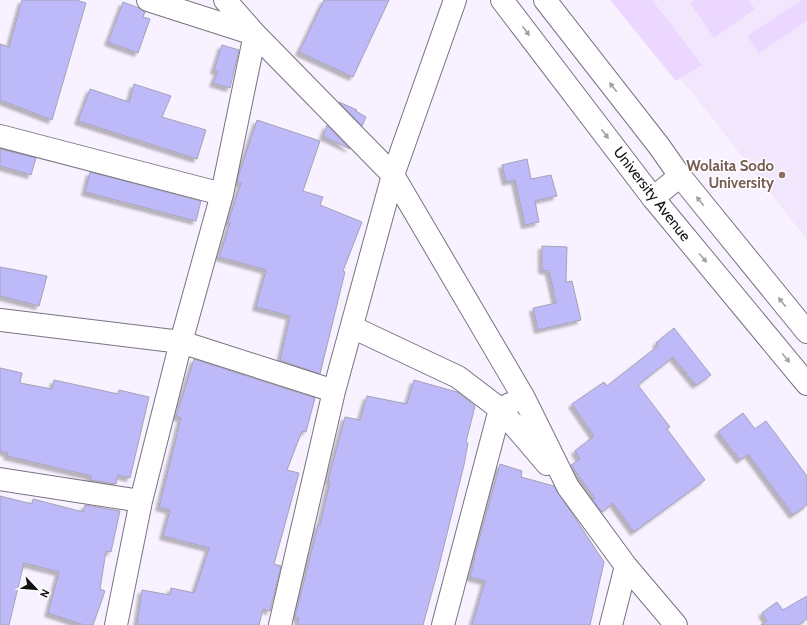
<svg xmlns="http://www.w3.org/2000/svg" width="807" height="625" viewBox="0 0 807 625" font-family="Cabin,sans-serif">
<defs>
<filter id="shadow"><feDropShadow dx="-3.5" dy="3.5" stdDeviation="1" flood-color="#0004"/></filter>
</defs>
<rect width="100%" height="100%" fill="#f8f1ff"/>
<!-- built -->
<path fill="#f2e6fd" d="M616,0H807V240L706,110Z"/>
<!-- green -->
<path fill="#ebd7ff" d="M610,0H652L702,65L676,81Z
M695,0H748L755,9L714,38L690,3Z
M802,0H807V21L759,53L747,36Z"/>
<!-- building -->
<path fill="#beb9f9" stroke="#a4a3b4" filter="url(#shadow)" d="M22,0H76L86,3L52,120L0,100V44L9,47Z
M324,0H389L353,77L299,52Z
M123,2L139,8L145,12L143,17L150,19L138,53L108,42Z
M222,45L239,50L230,88L213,83L218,71L214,70Z
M134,84L171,96L162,117L206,130L197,159L78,121L90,89L129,102Z
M339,102L357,110L356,111L366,117L362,126Z
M257,120L320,141L303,191L323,197L320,205L362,222L343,271L345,272L320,374L280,360L290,316L256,307L266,270L219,257L230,223L228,222L241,183L237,182L239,174Z
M327,125L350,149L323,136Z
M0,149L36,158L31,175L0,166Z
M527,159L531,179L551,175L557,196L535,201L539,222L525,225L515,180L506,182L502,165Z
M90,172L201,201L196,221L85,192Z
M542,246L567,247L566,282L572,281L581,320L538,330L533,308L556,303L549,271L542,270Z
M0,267L47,276L39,306L0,296Z
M674,328L711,375L696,385L673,357L638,385L670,427L667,429L705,480L634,532L613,503L602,512L591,498L595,499L571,465L580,459L575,451L594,436L572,404L604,382L607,386L658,346L656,343Z
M194,359L315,398L306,432L302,431L287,470L299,473L274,564L281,566L270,611L263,609L259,625H137L142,590L170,595L171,588L194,593L209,548L163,536L170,510L159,507L181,418L176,416Z
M0,368L22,373L20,383L52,389L54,380L118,394L119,390L149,397L130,478L118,475L116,484L90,480L91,476L7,456L8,453L0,451Z
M414,380L457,392L475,406L466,442L468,443L464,465L438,570L423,625H297L299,618L295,617L318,525H320L330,481L328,480L345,417L360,420L367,396L407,404Z
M743,413L755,429L766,421L807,476V505L793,515L748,454L740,460L718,432Z
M500,464L522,471L521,477L554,486L604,562L590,625H472L485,581L470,577L475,558H474Z
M0,496L32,504L33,499L83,512L85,505L120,511L111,552L106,551L100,589L105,591L93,625H84L48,613L59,572L24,563L9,625H0Z
M807,596V619L798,625H761L767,621L762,613L777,602L783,610Z"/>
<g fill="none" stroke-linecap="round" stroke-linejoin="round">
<!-- minor casing -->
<g stroke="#797280" stroke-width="24">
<path id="minor" d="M148,0L254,34
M225,0L255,34L393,175L524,398L568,487L626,566L676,625
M0,136L222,194
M0,320L181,342L334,391
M352,327L458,377L500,409L547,464
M0,479L141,501
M116,625L141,501L181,342L222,194L255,34
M280,625L334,391L393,175L455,0
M443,625L500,409L510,404
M611,625L626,566"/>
</g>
<!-- primary casing -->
<g stroke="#797280" stroke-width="24">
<path id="primary" d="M653,198L680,176"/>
</g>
<!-- trunk casing -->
<g stroke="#797280" stroke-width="24">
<path id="trunk" d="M502,0L653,198L807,384
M545,0L659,146L680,176L807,332"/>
</g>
<!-- minor -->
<use href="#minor" stroke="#fff" stroke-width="22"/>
<!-- primary -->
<use href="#primary" stroke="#fff" stroke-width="22"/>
<!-- trunk -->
<use href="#trunk" stroke="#fff" stroke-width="22"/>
</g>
<!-- one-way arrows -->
<defs><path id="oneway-solid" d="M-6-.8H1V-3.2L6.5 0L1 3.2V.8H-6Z"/></defs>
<g fill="#a1a0a2">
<use href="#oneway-solid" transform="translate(526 31) rotate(53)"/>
<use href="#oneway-solid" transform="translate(613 87) rotate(-128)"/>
<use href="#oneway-solid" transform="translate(605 134) rotate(53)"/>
<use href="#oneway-solid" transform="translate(700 201) rotate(-129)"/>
<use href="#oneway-solid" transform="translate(703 258) rotate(50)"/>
<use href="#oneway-solid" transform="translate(782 302) rotate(-129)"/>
<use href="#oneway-solid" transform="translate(786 358) rotate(50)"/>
</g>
<!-- markers -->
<circle fill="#8d6e63" stroke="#fff" stroke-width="1.5" cx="782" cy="175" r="4"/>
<g text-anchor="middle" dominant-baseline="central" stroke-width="3" stroke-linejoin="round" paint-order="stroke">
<!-- education labels -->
<g font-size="15" font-weight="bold" fill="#785e54" stroke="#fff" text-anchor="end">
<text x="774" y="166">Wolaita Sodo<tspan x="774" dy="17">University</tspan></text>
</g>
<!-- street labels -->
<g font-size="15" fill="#131116" stroke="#fff">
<text transform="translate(652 194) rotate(52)">University Avenue</text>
</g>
</g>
<!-- north arrow -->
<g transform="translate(36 589) rotate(116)" stroke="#ffffff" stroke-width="3" paint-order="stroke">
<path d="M0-3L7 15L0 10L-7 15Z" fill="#131116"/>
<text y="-6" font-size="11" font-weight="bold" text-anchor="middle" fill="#131116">N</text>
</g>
</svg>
